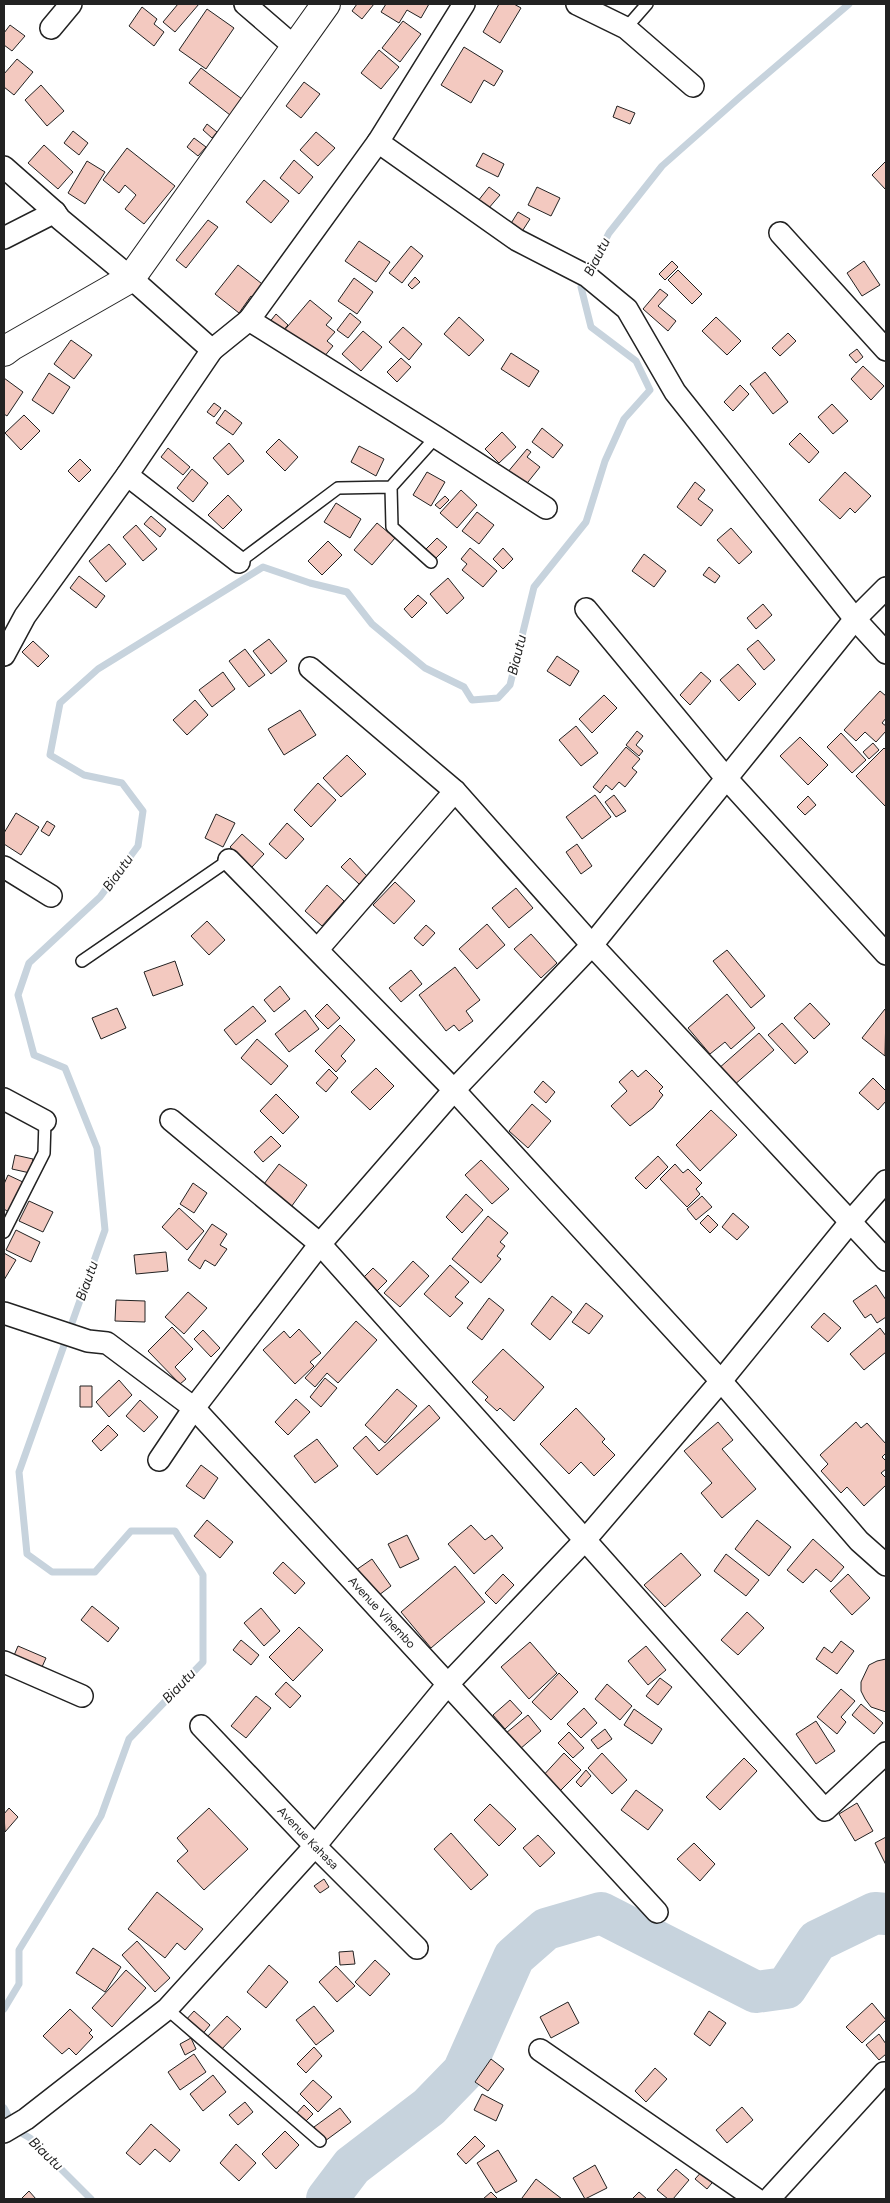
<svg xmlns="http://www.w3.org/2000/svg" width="890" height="2203" viewBox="0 0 890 2203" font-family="Figtree,sans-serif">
<rect width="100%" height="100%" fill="#fff"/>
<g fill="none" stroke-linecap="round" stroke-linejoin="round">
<!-- stream -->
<path stroke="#c7d3dd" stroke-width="7" d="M4,2009L19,1984V1950L101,1816L129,1739L203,1662V1575L175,1531H131L95,1572H52L27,1554L19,1472L105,1230L97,1148L65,1068L34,1055L18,995L29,963L100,897L138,846L143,811L122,783L84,775L50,755L60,703L98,669L263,567L310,583L347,592L372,624L425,668L464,687L472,700L498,698L510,685L534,587L586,522L605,461L624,419L650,390L636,361L591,327L581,287L609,233L662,166L740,97L849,4
M4,2108L16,2130L30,2138L91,2199"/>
<!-- river -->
<path stroke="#c7d3dd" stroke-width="42" d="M327,2199L352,2166L429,2107L463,2072L514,1957L546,1929L601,1913L756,1992L786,1988L817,1941L875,1913L886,1914"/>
</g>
<!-- building -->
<path fill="#f3c9c0" stroke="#222" d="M178,4H199L175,32L163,22Z
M357,4H374L362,19L352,11Z
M386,4H429L421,18L407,10L399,23L381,12Z
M499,4H514L521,8L500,43L483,32Z
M142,7L157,19L154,24L164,32L154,46L129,26Z
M207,9L234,28L206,69L179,50Z
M403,21L421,34L400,62L382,48Z
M10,25L25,36L12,51L4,45V33Z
M464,47L503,71L494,86L484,80L471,103L441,85Z
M379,50L399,67L381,89L361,73Z
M17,59L33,72L14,95L4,87V74Z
M201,68L242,99L230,115L189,83Z
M304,82L320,94L301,118L286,106Z
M41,85L64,111L47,126L25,100Z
M617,106L635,113L630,124L613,117Z
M207,124L217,132L212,138L203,130Z
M73,131L88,143L79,155L64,143Z
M316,132L335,148L318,166L300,150Z
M194,138L206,147L198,156L187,147Z
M44,145L73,172L58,189L28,163Z
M127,148L175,186L144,224L125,209L136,195L125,185L119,193L103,180Z
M483,153L504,164L498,177L476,166Z
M294,160L313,177L299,194L280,178Z
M87,161L105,172L85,204L68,193Z
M886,161V190L872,175Z
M264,180L289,201L271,223L246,202Z
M489,187L500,195L488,209L478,201Z
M537,187L560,198L551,216L528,205Z
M518,212L530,219L521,233L510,225Z
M208,220L218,227L186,268L176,260Z
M359,241L390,262L376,282L345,261Z
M411,246L423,256L402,283L389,273Z
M672,261L678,267L665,280L659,274Z
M864,261L880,285L862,296L847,273Z
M238,265L266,287L256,300L251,296L239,313L215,294Z
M678,270L702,294L692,304L668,280Z
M415,277L420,282L412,289L408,285Z
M354,278L373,292L357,314L338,301Z
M660,289L668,295L658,306L676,321L668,331L643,309Z
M310,300L332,318L326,325L335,332L327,341L333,346L323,358L282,333Z
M350,313L361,322L348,338L337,330Z
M276,314L288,325L279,335L268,324Z
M459,317L484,340L469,356L444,334Z
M716,317L741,341L727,355L702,331Z
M403,327L422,344L409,360L389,342Z
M363,331L382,347L361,371L342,354Z
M788,333L796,341L780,356L772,348Z
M71,340L92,355L74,379L54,364Z
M857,349L863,357L856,363L849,355Z
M511,353L539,371L529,387L501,369Z
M401,358L411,367L397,382L387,372Z
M863,366L884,386L871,400L851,379Z
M765,372L788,402L773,414L750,384Z
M49,373L70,387L53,414L32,400Z
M4,378L23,392L7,416L4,414Z
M740,385L749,394L733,411L724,402Z
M214,403L221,408L214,417L207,412Z
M832,404L848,421L833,434L818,417Z
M225,410L242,423L233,435L216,423Z
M24,415L40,431L21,450L5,433Z
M542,428L563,445L553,458L532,442Z
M502,432L516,447L499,463L485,449Z
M800,433L819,452L809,463L789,444Z
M279,439L298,457L285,471L266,452Z
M229,443L244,461L228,475L213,458Z
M359,446L384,459L376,476L351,462Z
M168,448L190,467L183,475L161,457Z
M527,449L531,452L527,457L540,467L524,487L507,473Z
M80,459L91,470L79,482L68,471Z
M192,469L208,483L193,502L177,488Z
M427,472L445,482L431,506L413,495Z
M845,472L871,496L855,513L850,508L840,519L819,500Z
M695,482L705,490L698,499L713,510L701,526L677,507Z
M461,490L477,505L457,528L440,513Z
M228,495L242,510L223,529L208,515Z
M445,496L449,500L440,509L435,505Z
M336,503L361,519L350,538L324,522Z
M477,512L494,525L479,544L462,531Z
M151,516L166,529L160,537L144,524Z
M377,523L395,538L372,565L354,550Z
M136,525L157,549L143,561L123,537Z
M731,528L752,552L739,564L717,540Z
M437,538L447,547L432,562L423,552Z
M328,541L342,555L322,575L308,561Z
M109,544L126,564L106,582L89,561Z
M470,548L497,571L483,587L462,570L467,564L461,559Z
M503,548L513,559L503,569L493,559Z
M644,554L666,571L654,587L632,571Z
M709,567L720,576L715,583L703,575Z
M79,576L105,596L96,608L70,588Z
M448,578L464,598L447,614L430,594Z
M418,595L427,603L412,618L404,609Z
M763,604L772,615L756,629L747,618Z
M269,639L287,661L271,674L253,651Z
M758,640L775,660L764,670L747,649Z
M33,641L49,656L38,667L22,652Z
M245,649L265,675L249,687L229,661Z
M557,656L579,671L570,686L547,671Z
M738,664L756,684L739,701L720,680Z
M223,672L235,689L212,707L199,690Z
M701,672L711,681L690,705L680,695Z
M880,691L886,696V718L882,723L886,726V731L876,742L865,732L856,741L844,730Z
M604,695L617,708L592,733L579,719Z
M195,700L208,715L187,735L173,720Z
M300,710L316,735L284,755L268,729Z
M576,726L598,753L581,766L559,740Z
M637,731L643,736L636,745L643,751L639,756L626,745Z
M841,733L866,760L852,773L827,747Z
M800,737L828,765L808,785L780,756Z
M873,743L879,750L869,759L863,752Z
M626,747L640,759L632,768L637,772L625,787L619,782L612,790L606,785L600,793L593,787Z
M884,748L886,750V807L856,776Z
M347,755L366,774L341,797L323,778Z
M318,783L336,800L311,827L294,810Z
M595,795L611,817L582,839L566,817Z
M614,795L626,811L616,817L605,802Z
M808,796L816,805L805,815L797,807Z
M16,813L39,827L21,855L4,844V833Z
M216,814L235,823L223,847L205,838Z
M47,821L55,826L49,836L41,831Z
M287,823L304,839L286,859L269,844Z
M242,834L264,854L252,867L230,847Z
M577,844L592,866L581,874L566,852Z
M350,858L367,876L359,884L341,867Z
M395,882L415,901L394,924L373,905Z
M327,885L344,901L322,926L305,911Z
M516,888L533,908L509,928L492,908Z
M207,921L225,940L209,955L191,936Z
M487,924L505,945L477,969L459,949Z
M426,925L435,933L423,946L414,938Z
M531,934L557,963L541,978L514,949Z
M727,950L765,996L751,1008L713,961Z
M175,961L183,985L153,996L144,972Z
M455,967L480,1000L466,1011L473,1021L459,1031L454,1025L446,1031L419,995Z
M411,970L422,984L401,1002L389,988Z
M280,986L290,999L274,1012L264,1000Z
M727,994L755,1028L731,1049L725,1042L710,1054L688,1028Z
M810,1003L830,1024L814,1039L794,1018Z
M327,1004L340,1018L328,1029L315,1016Z
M253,1006L266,1021L236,1045L224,1030Z
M117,1008L126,1028L101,1039L92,1018Z
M885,1009L886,1010L885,1056L862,1038Z
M305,1010L319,1029L289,1052L275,1034Z
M782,1023L808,1052L795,1064L768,1035Z
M340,1025L355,1040L341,1056L346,1061L336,1072L315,1051Z
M759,1033L774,1050L733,1086L718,1069Z
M257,1039L288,1066L271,1085L241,1058Z
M376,1068L394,1086L370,1110L351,1092Z
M329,1069L338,1078L326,1092L316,1083Z
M632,1070L638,1077L646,1070L663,1087L659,1091L663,1095L653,1108L630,1126L611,1106L627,1091L619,1082Z
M873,1078L886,1091V1101L878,1110L859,1093Z
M543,1081L555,1092L546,1103L534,1092Z
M276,1094L299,1117L283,1134L260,1111Z
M532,1104L551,1121L528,1148L509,1131Z
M711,1110L737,1135L700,1171L676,1145Z
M271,1136L281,1146L263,1162L254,1152Z
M15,1155L33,1159L30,1173L12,1169Z
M658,1156L668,1167L646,1189L635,1178Z
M481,1160L509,1189L492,1204L465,1175Z
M279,1164L307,1185L286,1214L258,1192Z
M675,1164L683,1173L688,1169L702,1183L696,1189L700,1194L687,1207L660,1179Z
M8,1175L25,1183L10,1213L4,1209V1184Z
M193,1183L207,1193L194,1213L180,1204Z
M466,1194L483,1210L462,1233L446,1217Z
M702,1196L712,1207L696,1220L687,1209Z
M29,1201L53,1212L43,1232L19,1221Z
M179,1208L204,1231L187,1250L162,1227Z
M733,1213L749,1227L737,1240L722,1227Z
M708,1215L718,1225L710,1233L700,1223Z
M488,1216L508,1233L500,1242L505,1246L497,1256L501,1259L481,1283L452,1259Z
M212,1224L227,1234L220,1245L227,1249L215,1266L205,1260L200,1269L188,1260Z
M16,1230L40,1242L31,1262L6,1250Z
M166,1252L168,1271L136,1274L134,1255Z
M4,1253L16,1260L4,1280Z
M413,1261L429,1276L400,1307L384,1293Z
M450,1265L469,1282L455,1297L463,1303L450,1317L424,1294Z
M373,1268L387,1281L373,1295L360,1281Z
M876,1285L886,1300V1317L877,1323L871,1314L865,1318L853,1301Z
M188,1292L207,1308L184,1334L165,1317Z
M552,1296L572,1312L550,1340L531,1324Z
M489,1298L504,1310L482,1340L467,1328Z
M116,1300L145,1301V1322L115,1321Z
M586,1303L603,1316L589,1334L572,1322Z
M824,1313L841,1328L828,1342L811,1327Z
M356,1321L377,1340L338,1383L327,1373L315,1387L305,1378Z
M172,1327L193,1349L175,1367L186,1379L180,1384L148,1351Z
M880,1328L886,1336V1352L864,1370L850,1354Z
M299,1329L321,1353L310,1362L314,1366L295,1384L263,1350L284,1331L290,1338Z
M203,1330L220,1348L211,1357L194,1339Z
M503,1349L544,1387L514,1421L500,1408L497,1411L485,1400L488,1397L472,1382Z
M325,1378L337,1388L321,1407L310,1397Z
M119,1380L132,1395L109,1417L96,1402Z
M80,1386H92V1407H80Z
M397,1389L417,1406L385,1443L365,1425Z
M296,1399L310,1412L288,1435L275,1422Z
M140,1400L158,1417L144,1432L126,1416Z
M429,1405L440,1418L377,1475L353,1448L366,1436L379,1451Z
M576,1408L605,1439L602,1442L615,1455L594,1476L581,1462L569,1474L540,1444Z
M718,1422L733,1440L722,1449L756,1489L722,1518L701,1493L712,1483L684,1451Z
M856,1422L861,1428L867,1423L886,1444V1453L882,1457L886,1461V1469L881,1473L886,1478V1485L864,1506L847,1487L841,1493L821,1471L828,1464L820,1455Z
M108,1425L118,1435L101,1451L92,1441Z
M317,1439L338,1466L315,1483L294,1456Z
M201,1465L218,1478L204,1499L186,1486Z
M207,1520L233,1542L220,1558L194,1536Z
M757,1520L791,1547L769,1576L735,1549Z
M471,1525L485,1540L492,1535L503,1548L474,1574L448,1544Z
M407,1535L419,1559L400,1568L388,1544Z
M813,1539L844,1567L831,1582L816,1569L803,1583L787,1570Z
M681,1553L701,1575L665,1607L644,1585Z
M726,1554L759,1580L746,1596L714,1571Z
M372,1559L391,1586L375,1598L356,1570Z
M283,1562L305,1583L295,1594L273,1573Z
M455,1566L485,1602L431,1648L401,1612Z
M503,1574L514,1585L496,1604L485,1593Z
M848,1574L870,1598L852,1615L830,1591Z
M92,1606L119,1628L108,1642L81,1620Z
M261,1608L280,1631L264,1646L244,1623Z
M747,1612L764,1628L738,1655L721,1640Z
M299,1627L323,1650L293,1681L269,1657Z
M241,1640L259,1655L251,1665L233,1650Z
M841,1641L854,1651L837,1674L816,1659L824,1647L832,1653Z
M530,1642L557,1673L529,1699L501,1667Z
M18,1646L46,1658L38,1676L10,1665Z
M646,1646L666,1670L648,1685L628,1661Z
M886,1659V1712L871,1707L865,1699L861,1691V1682L869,1665L877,1661Z
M559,1673L578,1692L551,1720L532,1702Z
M660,1678L672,1687L658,1705L646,1696Z
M286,1682L301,1696L290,1708L275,1694Z
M607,1684L632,1706L620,1720L595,1699Z
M841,1689L855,1701L841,1717L846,1722L837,1734L817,1717Z
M256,1696L271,1708L246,1738L231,1726Z
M510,1700L522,1713L505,1729L493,1715Z
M861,1704L883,1723L874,1734L852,1715Z
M584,1708L597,1723L581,1738L567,1724Z
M634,1709L662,1729L652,1744L624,1725Z
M528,1715L541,1731L520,1749L506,1733Z
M816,1721L835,1751L816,1764L796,1734Z
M605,1729L612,1739L598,1749L591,1740Z
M569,1732L584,1748L573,1758L558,1743Z
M564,1753L581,1770L556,1795L540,1779Z
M602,1753L627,1780L612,1794L588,1768Z
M744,1758L757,1771L720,1810L706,1797Z
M586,1770L591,1776L581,1787L576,1782Z
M636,1790L663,1810L648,1830L621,1810Z
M857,1803L873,1831L855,1841L839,1814Z
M490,1804L516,1829L499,1846L474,1820Z
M9,1808L18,1817L5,1832L4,1814Z
M209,1808L248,1849L204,1890L177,1861L188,1851L177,1838Z
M451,1833L488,1875L471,1890L434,1849Z
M538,1835L555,1853L540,1867L523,1848Z
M886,1837V1865L875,1843Z
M694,1843L715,1864L700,1881L677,1859Z
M324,1879L329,1887L320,1893L314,1886Z
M157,1892L203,1929L185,1950L177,1943L165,1958L128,1929Z
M137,1941L170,1978L155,1992L122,1955Z
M93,1948L121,1967L105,1992L76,1973Z
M353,1951L355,1964L340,1965L339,1952Z
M375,1960L390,1974L370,1996L355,1982Z
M269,1965L288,1982L266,2008L247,1992Z
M336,1966L355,1986L337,2002L319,1982Z
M126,1970L146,1988L112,2027L92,2008Z
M568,2002L579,2023L551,2038L540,2017Z
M872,2003L886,2020L862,2043L846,2027Z
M314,2006L334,2031L316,2045L296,2020Z
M70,2009L92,2030L89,2033L93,2037L76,2055L69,2048L62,2054L43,2036Z
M194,2011L210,2025L201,2036L185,2021Z
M709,2011L726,2023L710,2046L694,2034Z
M227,2016L241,2029L219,2052L205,2039Z
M879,2034L886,2044V2054L879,2060L866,2045Z
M191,2038L196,2049L185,2055L180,2044Z
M314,2047L322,2056L306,2073L297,2064Z
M194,2054L206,2072L180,2090L168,2072Z
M491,2059L504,2069L488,2091L475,2082Z
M655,2068L667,2079L646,2102L635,2091Z
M213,2075L226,2092L203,2111L190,2094Z
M313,2080L332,2097L318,2112L300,2094Z
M482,2094L503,2105L496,2121L474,2110Z
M245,2102L253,2112L238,2125L229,2115Z
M304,2105L313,2114L303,2124L295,2115Z
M742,2107L753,2120L727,2143L716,2130Z
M340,2108L351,2122L325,2141L314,2127Z
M151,2124L180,2150L170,2162L155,2149L140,2165L126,2153Z
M285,2131L299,2145L276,2169L262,2154Z
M475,2136L485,2146L466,2164L457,2154Z
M236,2144L256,2163L239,2181L220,2163Z
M498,2150L517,2181L496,2193L477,2163Z
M595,2165L607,2188L585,2199L573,2178Z
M705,2168L716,2178L707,2189L695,2179Z
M676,2169L689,2180L673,2199H668L657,2190Z
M536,2179L562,2199H523L522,2198Z
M29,2191L36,2199H21Z
M491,2192L498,2199H483Z
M639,2192L647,2199H632Z"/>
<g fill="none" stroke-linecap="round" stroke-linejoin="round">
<!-- lane casing -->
<g stroke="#222" stroke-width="14">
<path id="lane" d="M626,28L647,4
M391,487L392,527L431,562
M239,562L338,488L391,487L436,437
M82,961L229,860
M4,1232L44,1153L45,1121
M167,2009L320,2141"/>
</g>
<!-- street casing -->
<g stroke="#222" stroke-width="24">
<g id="street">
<path d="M245,4L296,48"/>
<path d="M577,4L626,28L693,86"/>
<path d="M51,28L71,4"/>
<path d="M378,142L517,240L587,276L627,309L675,392L855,619L886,653"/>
<path d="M4,167L55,212L60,219L131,278L212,350L249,320L436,437L546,508"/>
<path d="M780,233L886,350"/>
<path d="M4,238L55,212"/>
<path d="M249,320L378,142L464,4"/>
<path d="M127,475L239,562"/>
<path d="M586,609L726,778L886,954"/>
<path d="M4,655L25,616L127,475L212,350"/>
<path d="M310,668L455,791L592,945L886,1260"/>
<path d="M229,860L454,1090L721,1381L859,1541L886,1565"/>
<path d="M4,867L51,896"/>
<path d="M318,949L455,791"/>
<path d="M4,1099L45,1121"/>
<path d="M171,1120L320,1244L585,1540L825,1810L886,1753"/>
<path id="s1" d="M4,1313L88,1341L107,1343L194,1408L657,1912"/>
<path d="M159,1460L194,1408L320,1244L454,1090L592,945L855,619L886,588"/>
<path d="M4,1662L82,1696"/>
<path id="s2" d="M201,1726L315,1846L417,1948"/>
<path d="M540,2050L756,2199"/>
<path d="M4,2132L26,2119L167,2009L315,1846L448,1684L585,1540L721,1381L851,1221L886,1181"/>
<path d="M769,2199L884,2073H886"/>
</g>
</g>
<!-- secondary casing -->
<g stroke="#222" stroke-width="30">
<path id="secondary" d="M4,352L12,346L131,278L326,4"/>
</g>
<!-- lane -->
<use href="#lane" stroke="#fff" stroke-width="11"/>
<!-- street -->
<use href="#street" stroke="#fff" stroke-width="21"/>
<!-- secondary -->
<use href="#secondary" stroke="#fff" stroke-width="28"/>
</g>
<g text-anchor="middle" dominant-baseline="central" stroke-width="4" stroke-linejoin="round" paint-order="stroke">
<!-- street labels -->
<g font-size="12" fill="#222" stroke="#fff">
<text stroke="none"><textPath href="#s1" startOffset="494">Avenue Vihembo</textPath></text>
<text stroke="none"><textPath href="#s2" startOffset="155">Avenue Kahasa</textPath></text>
</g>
<!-- water labels -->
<g font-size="14" font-style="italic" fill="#222" stroke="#fff">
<text transform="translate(597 257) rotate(-63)">Biautu</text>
<text transform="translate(517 655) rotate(-76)">Biautu</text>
<text transform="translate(118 873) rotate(-54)">Biautu</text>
<text transform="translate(87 1281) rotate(-70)">Biautu</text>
<text transform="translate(179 1686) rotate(-46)">Biautu</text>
<text transform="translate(46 2154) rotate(44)">Biautu</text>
</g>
</g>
<!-- border -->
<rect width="890" height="2203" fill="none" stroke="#222222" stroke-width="10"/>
</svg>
